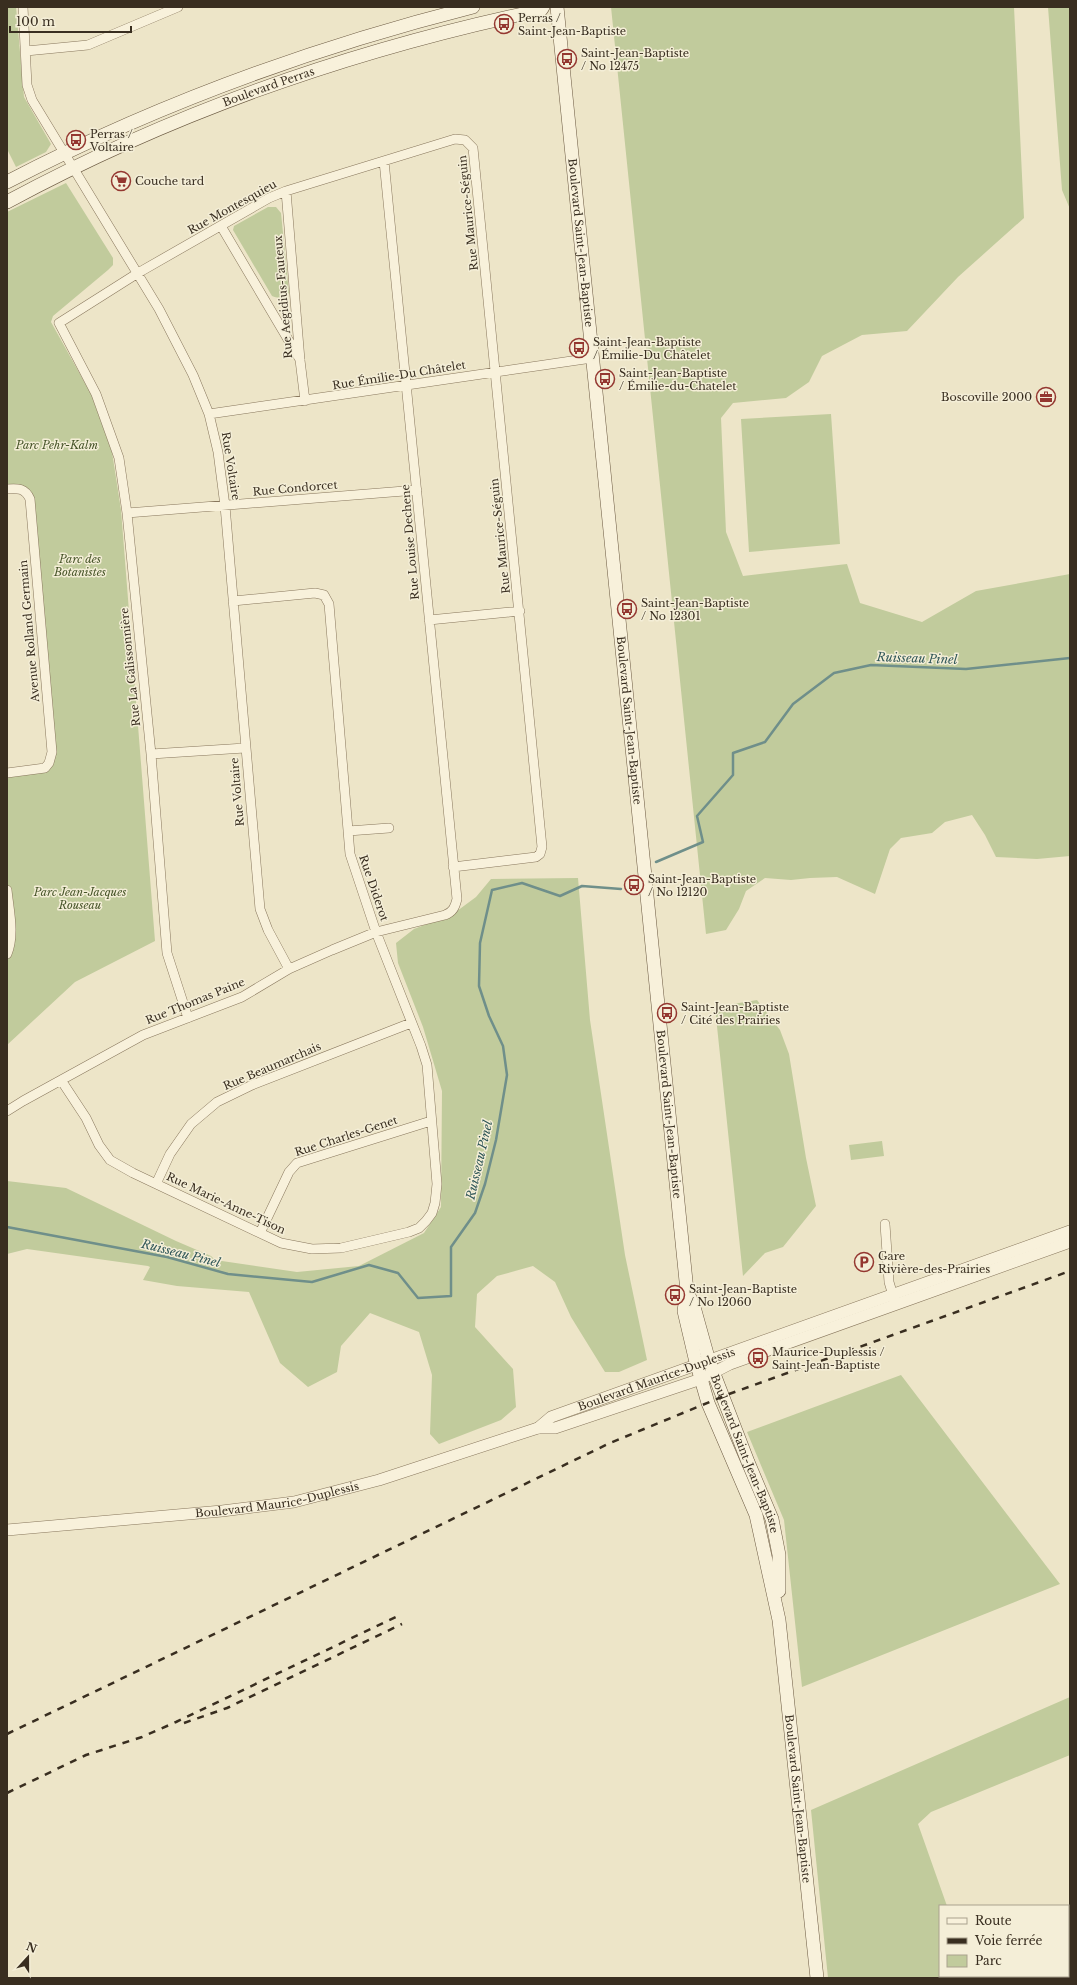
<svg xmlns="http://www.w3.org/2000/svg" width="1077" height="1985" viewBox="0 0 1077 1985" font-family="'Libre Baskerville',serif">
<rect width="100%" height="100%" fill="#ede5c8"/>
<!-- green -->
<path fill="#c1cb9c" d="M7,7H16L24,97L51,144L46,152L16,167L7,149Z
M611,7H1014L1024,218L958,277L907,331L862,335L822,356L809,382L786,398L733,403L721,418L726,532L743,576L847,564L860,603L922,622L976,591L1070,574V856L1037,859L996,857L985,835L972,815L945,822L932,833L901,838L890,849L875,894L837,877L810,878L791,880L765,878L746,891L739,909L726,930L706,934Z
M1048,7H1070V209L1062,190Z
M66,183L113,258V265L108,270L53,316L51,322L91,394L112,452L121,510L155,941L75,982L7,1045V773L49,763L30,499L19,488L7,489V212Z
M268,207H276L281,213L289,293C283,298 279,299 272,296L233,230L234,226Z
M831,414L840,544L749,552L741,419Z
M578,878L590,1020L625,1255L647,1360L619,1372H605L571,1317L555,1282L533,1266L497,1276L477,1294L475,1327L513,1369L516,1407L501,1420L439,1444L430,1434L432,1375L419,1332L370,1313L341,1346L337,1372L308,1387L280,1363L249,1292L177,1286L143,1280L150,1267L148,1266L27,1249L7,1254V1181L66,1188L176,1241L211,1256L215,1260L297,1272L359,1266L424,1233L441,1207L442,1091L423,1027L398,963L396,943L414,929L453,914L476,897L491,879Z
M757,1000L780,1030L789,1054L806,1158L816,1206L783,1247L765,1253L743,1276L715,1007Z
M882,1141L884,1156L851,1160L849,1145Z
M901,1375L1060,1584L802,1687L784,1520L747,1432Z
M1070,1697V1755L931,1812L918,1824L947,1906H940V1976H974L975,1978H828L811,1810Z"/>
<g fill="none" stroke-linecap="round" stroke-linejoin="round">
<!-- stream -->
<path stroke="#6f8f8a" stroke-width="2.5" d="M656,862L703,842L697,816L733,775V753L765,742L793,704L834,673L871,665L966,669L1070,658
M7,1227L167,1257L228,1274L312,1282L369,1265L398,1273L418,1298L451,1296V1247L475,1213L485,1184L496,1140L507,1075L503,1046L489,1016L479,986L480,943L492,890L522,883L560,896L582,886L621,889"/>
<!-- minor casing -->
<g stroke="#88775d" stroke-width="10">
<path id="minor" d="M23,7L27,85L32,100L159,309L193,375L209,414L218,452L225,506L260,909L268,930L289,969
M26,51L88,45L178,7
M286,191L300,360L305,401
M221,226L299,358
M209,414L592,358
M7,489C18,488 25,488 30,499L52,752L49,763L45,768L7,773
M127,513L417,490
M429,620L520,611
M151,754L245,748
M348,831L389,828
M7,890C9,910 15,935 7,954
M188,1018L167,953L151,754L127,513L119,458L96,394L59,323L138,273L269,198L286,191L455,139L465,140L473,148L542,847L540,854L536,857L453,867
M61,1080L86,1118L99,1145L110,1160L133,1173L281,1243L312,1249L341,1248L409,1232L419,1228L426,1221L432,1213L435,1203L437,1184L427,1065L421,1046L376,932L350,854L329,604L324,595L315,593L233,601
M7,1111L23,1101L143,1035L242,997L289,969L332,950L376,932L445,915C453,912 455,907 457,899L384,161
M156,1184L170,1154L191,1124L217,1102L252,1085L411,1023
M885,1224L889,1282L894,1299
M260,1233L289,1172L297,1163L431,1121"/>
</g>
<!-- tertiary casing -->
<g stroke="#88775d" stroke-width="12">
<g id="tertiary">
<path id="s1" d="M538,1428L551,1417L1070,1231"/>
<path id="s2" d="M7,1530L222,1511L294,1502L379,1480L538,1428H555L701,1379L730,1364L1070,1242"/>
</g>
</g>
<!-- secondary casing -->
<g stroke="#6a5840" stroke-width="14">
<g id="secondary">
<path id="s3" d="M557,7L687,1291L684,1311L695,1358L708,1403L756,1515L779,1620L817,1978"/>
<path d="M7,182C155,105 311,48 473,7"/>
<path id="s4" d="M7,202C174,112 355,49 541,10L543,7"/>
<path id="s5" d="M687,1291L694,1307L709,1361L748,1462L772,1519L779,1555V1591"/>
</g>
</g>
<!-- minor -->
<use href="#minor" stroke="#f8f1db" stroke-width="9"/>
<!-- tertiary -->
<use href="#tertiary" stroke="#f8f1db" stroke-width="11"/>
<!-- secondary -->
<use href="#secondary" stroke="#f8f1db" stroke-width="13"/>
<!-- rail -->
<path stroke="#392e20" stroke-width="2.5" stroke-dasharray="7 7" stroke-linecap="butt" d="M184,1723L227,1708L402,1624
M7,1734L610,1443L729,1394L1070,1271
M7,1793L86,1755L142,1737L176,1722L400,1615"/>
</g>
<!-- icons -->
<defs>
<g id="bus-ring" transform="scale(1)"><circle r="9.5" fill="#f4eed7" stroke="#943730" stroke-width="1.5"/><path d="M-5-6H5V4H4V6H2V4H-2V6H-4V4H-5ZM-3.5-4V0h7V-4ZM-3.5 1.2v1.5H-2V1.2ZM2 1.2v1.5H3.5V1.2Z" fill="#943730"/></g>
<g id="supermarket-ring" transform="scale(1)"><circle r="9.5" fill="#f4eed7" stroke="#943730" stroke-width="1.5"/><path d="M-6-5.5h2.5l.6 2H6L4.5 2H-2.5L-4.4-4H-6ZM-1.5 3.2a1.3 1.3 0 1 0 .1 0ZM3 3.2a1.3 1.3 0 1 0 .1 0Z" fill="#943730"/></g>
<g id="office-ring" transform="scale(1)"><circle r="9.5" fill="#f4eed7" stroke="#943730" stroke-width="1.5"/><path d="M-6-3h4V-5.5h4V-3h4V5H-6ZM-1-4.5V-3h2v-1.5ZM-6 0V1H6V0Z" fill="#943730"/></g>
<g id="parking-ring" transform="scale(1)"><circle r="9.5" fill="#f4eed7" stroke="#943730" stroke-width="1.5"/><path d="M-3.5-5.5H1a3.5 3.5 0 0 1 0 7H-1V5.5H-3.5ZM-1-3.4V-.6H.8a1.4 1.4 0 0 0 0-2.8Z" fill="#943730"/></g>
</defs>
<g fill-rule="evenodd">
<use href="#bus-ring" x="504" y="24"/>
<use href="#bus-ring" x="567" y="59"/>
<use href="#bus-ring" x="76" y="140"/>
<use href="#supermarket-ring" x="121" y="181"/>
<use href="#bus-ring" x="579" y="348"/>
<use href="#bus-ring" x="605" y="379"/>
<use href="#office-ring" x="1046" y="397"/>
<use href="#bus-ring" x="627" y="609"/>
<use href="#bus-ring" x="634" y="885"/>
<use href="#bus-ring" x="667" y="1013"/>
<use href="#parking-ring" x="864" y="1262"/>
<use href="#bus-ring" x="675" y="1295"/>
<use href="#bus-ring" x="758" y="1358"/>
</g>
<g text-anchor="middle" dominant-baseline="central" stroke-width="3" stroke-linejoin="round" paint-order="stroke">
<!-- poi labels -->
<g font-size="11" fill="#392e20" stroke="#f4eed7" text-anchor="start">
<text x="518" y="18">Perras /<tspan x="518" dy="13">Saint-Jean-Baptiste</tspan></text>
<text x="581" y="53">Saint-Jean-Baptiste<tspan x="581" dy="13">/ No 12475</tspan></text>
<text x="90" y="134">Perras /<tspan x="90" dy="13">Voltaire</tspan></text>
<text x="135" y="181">Couche tard</text>
<text x="593" y="342">Saint-Jean-Baptiste<tspan x="593" dy="13">/ Émilie-Du Châtelet</tspan></text>
<text x="619" y="373">Saint-Jean-Baptiste<tspan x="619" dy="13">/ Émilie-du-Chatelet</tspan></text>
<text x="1032" y="397" text-anchor="end">Boscoville 2000</text>
<text x="641" y="603">Saint-Jean-Baptiste<tspan x="641" dy="13">/ No 12301</tspan></text>
<text x="648" y="879">Saint-Jean-Baptiste<tspan x="648" dy="13">/ No 12120</tspan></text>
<text x="681" y="1007">Saint-Jean-Baptiste<tspan x="681" dy="13">/ Cité des Prairies</tspan></text>
<text x="878" y="1256">Gare<tspan x="878" dy="13">Rivière-des-Prairies</tspan></text>
<text x="689" y="1289">Saint-Jean-Baptiste<tspan x="689" dy="13">/ No 12060</tspan></text>
<text x="772" y="1352">Maurice-Duplessis /<tspan x="772" dy="13">Saint-Jean-Baptiste</tspan></text>
</g>
<!-- street labels -->
<g font-size="11" fill="#392e20" stroke="#f4eed7">
<text stroke="none"><textPath href="#s4" startOffset="286">Boulevard Perras</textPath></text>
<text transform="translate(232 207) rotate(-29)">Rue Montesquieu</text>
<text transform="translate(468 213) rotate(-96)">Rue Maurice-Séguin</text>
<text stroke="none"><textPath href="#s3" startOffset="237">Boulevard Saint-Jean-Baptiste</textPath></text>
<text transform="translate(283 297) rotate(-95)">Rue Aegidius-Fauteux</text>
<text transform="translate(399 375) rotate(-9)">Rue Émilie-Du Châtelet</text>
<text transform="translate(231 466) rotate(81)">Rue Voltaire</text>
<text transform="translate(295 488) rotate(-5)">Rue Condorcet</text>
<text transform="translate(500 536) rotate(-96)">Rue Maurice-Séguin</text>
<text transform="translate(410 542) rotate(-95)">Rue Louise Dechene</text>
<text transform="translate(29 631) rotate(-95)">Avenue Rolland Germain</text>
<text transform="translate(130 667) rotate(-96)">Rue La Galissonnière</text>
<text stroke="none"><textPath href="#s3" startOffset="717">Boulevard Saint-Jean-Baptiste</textPath></text>
<text transform="translate(237 792) rotate(-95)">Rue Voltaire</text>
<text transform="translate(374 888) rotate(71)">Rue Diderot</text>
<text transform="translate(195 1001) rotate(-22)">Rue Thomas Paine</text>
<text transform="translate(272 1066) rotate(-23)">Rue Beaumarchais</text>
<text stroke="none"><textPath href="#s3" startOffset="1113">Boulevard Saint-Jean-Baptiste</textPath></text>
<text transform="translate(346 1136) rotate(-18)">Rue Charles-Genet</text>
<text transform="translate(226 1203) rotate(25)">Rue Marie-Anne-Tison</text>
<text stroke="none"><textPath href="#s1" startOffset="129">Boulevard Maurice-Duplessis</textPath></text>
<text stroke="none"><textPath href="#s5" startOffset="173">Boulevard Saint-Jean-Baptiste</textPath></text>
<text stroke="none"><textPath href="#s2" startOffset="272">Boulevard Maurice-Duplessis</textPath></text>
<text stroke="none"><textPath href="#s3" startOffset="1815">Boulevard Saint-Jean-Baptiste</textPath></text>
</g>
<!-- park labels -->
<g font-size="11" font-style="italic" fill="#465428" stroke="#f4eed7">
<text x="57" y="445">Parc Pehr-Kalm</text>
<text x="80" y="559">Parc des<tspan x="80" dy="13">Botanistes</tspan></text>
<text x="80" y="892">Parc Jean-Jacques<tspan x="80" dy="13">Rouseau</tspan></text>
</g>
<!-- water labels -->
<g font-size="12" font-style="italic" fill="#305758" stroke="#f4eed7">
<text transform="translate(917 658) rotate(2)">Ruisseau Pinel</text>
<text transform="translate(479 1160) rotate(-77)">Ruisseau Pinel</text>
<text transform="translate(181 1253) rotate(14)">Ruisseau Pinel</text>
</g>
</g>
<!-- border -->
<rect width="1077" height="1985" fill="none" stroke="#392e20" stroke-width="16"/>
<!-- legend -->
<rect x="939" y="1905" width="130" height="72" fill="#f4eed7" stroke="#a9a18e"/>
<rect x="947" y="1918" width="20" height="6" fill="#f8f1db" stroke="#a9a18e"/>
<text x="975" y="1925" font-size="12" fill="#392e20">Route</text>
<rect x="947" y="1938" width="20" height="6" fill="#392e20" stroke="#a9a18e"/>
<text x="975" y="1945" font-size="12" fill="#392e20">Voie ferrée</text>
<rect x="947" y="1955" width="20" height="12" fill="#c1cb9c" stroke="#a9a18e"/>
<text x="975" y="1965" font-size="12" fill="#392e20">Parc</text>
<!-- north arrow -->
<g transform="translate(28 1957) rotate(21)" stroke="#f4eed7" stroke-width="3" paint-order="stroke">
<path d="M0-3L7 15L0 10L-7 15Z" fill="#392e20"/>
<text y="-6" font-size="11" font-weight="bold" text-anchor="middle" fill="#392e20">N</text>
</g>
<!-- scale -->
<path d="M10 26v6h121v-6" fill="none" stroke="#392e20" stroke-width="2"/>
<text x="16" y="26" font-size="12" fill="#392e20" stroke="#f4eed7" stroke-width="3" paint-order="stroke">100 m</text>
</svg>
